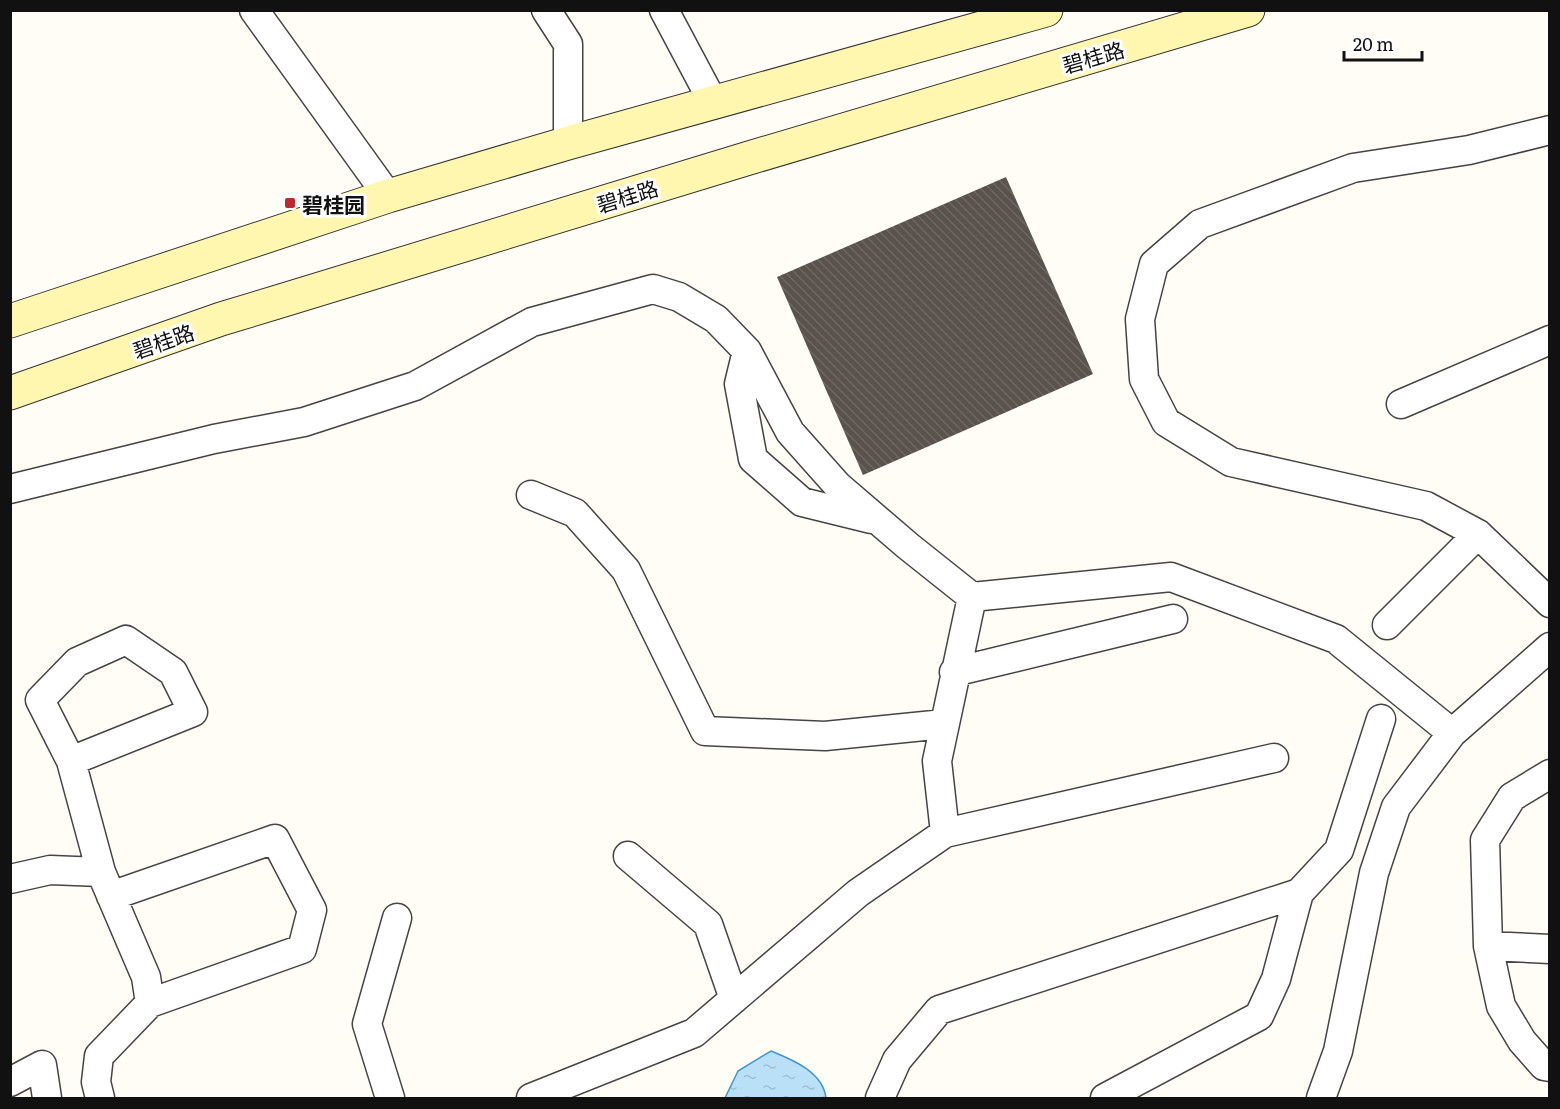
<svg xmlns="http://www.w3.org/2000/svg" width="1560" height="1109" viewBox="0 0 1560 1109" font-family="Literata,'Noto Sans SC',serif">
<defs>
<pattern id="water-ripples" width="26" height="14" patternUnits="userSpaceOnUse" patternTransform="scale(1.5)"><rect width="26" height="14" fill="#b9e0f7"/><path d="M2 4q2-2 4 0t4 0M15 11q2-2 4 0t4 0" fill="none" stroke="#9ebfd3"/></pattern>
<pattern id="building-back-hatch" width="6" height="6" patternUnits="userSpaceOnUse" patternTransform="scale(1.5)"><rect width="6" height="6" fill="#5a524d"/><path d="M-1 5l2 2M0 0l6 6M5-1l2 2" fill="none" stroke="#6d6662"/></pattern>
</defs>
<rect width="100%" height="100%" fill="#fffdf5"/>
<!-- water -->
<path fill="url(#water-ripples)" stroke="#3f96cf" stroke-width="1.5" d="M771,1051C793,1060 823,1072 826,1098H725L738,1071Z"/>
<!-- building -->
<path fill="url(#building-back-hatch)" d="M1006,177L1093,374L863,475L777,277Z"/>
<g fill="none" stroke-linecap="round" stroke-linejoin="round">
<!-- street casing -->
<g stroke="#444" stroke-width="31">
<path id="street" d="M254,10L388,196
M546,10L568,44V143
M664,10L714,104
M1550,130L1469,150L1353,168L1200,224L1154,264L1140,319L1144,379L1166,422L1231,462L1426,506L1478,534L1550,603
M747,351L739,384L753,459L802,502L871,519
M1401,404L1550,340
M10,489L214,439L304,422L415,386L532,322L653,289L679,297L716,319L747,351L790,432L838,486L908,546L972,597L1171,577L1336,639L1452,733
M531,495L575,513L626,570L705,731L825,736L944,724
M1387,625L1478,534
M954,672L1173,619
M71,761L193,712L173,672L126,640L77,662L40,700L71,761L101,872L146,977L150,1003L302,949L312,910L275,839L111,896
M1550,774L1512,797L1485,840L1488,946L1501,1006L1522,1041L1544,1066L1550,1067
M945,833L1274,758
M628,856L708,924L734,999
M10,879L50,870L101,872
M1299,893L1339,850L1381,719
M1488,946L1550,949
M10,1082L42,1065L47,1098
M100,1098L96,1082L99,1056L150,1003
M390,1098L367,1024L397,918
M531,1098L694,1033L858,893L945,833L937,761L972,597
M880,1098L897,1060L939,1010L1299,893L1276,979L1259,1016L1105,1098
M1321,1098L1338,1051L1374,873L1396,807L1452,733L1550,647"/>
</g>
<!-- secondary casing -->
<g stroke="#333" stroke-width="35">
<path id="secondary" d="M10,321L388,196L568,143L1046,10
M10,393L221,319L274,303L749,158L1248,10"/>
</g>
<!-- street -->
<use href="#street" stroke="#fff" stroke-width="28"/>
<!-- secondary -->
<use href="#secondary" stroke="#fff6b0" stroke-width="33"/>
</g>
<!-- markers -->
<rect fill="#c4262e" stroke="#fff" stroke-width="2" x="284" y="197" width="12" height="12" rx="3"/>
<g text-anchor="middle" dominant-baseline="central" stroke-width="6" stroke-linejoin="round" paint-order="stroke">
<!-- street labels -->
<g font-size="21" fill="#111" stroke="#fff">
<text transform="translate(1093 56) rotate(-16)">碧桂路</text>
<text transform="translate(627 195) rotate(-17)">碧桂路</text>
<text transform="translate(163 340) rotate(-19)">碧桂路</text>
</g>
<!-- poi labels -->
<g font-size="21" font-weight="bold" fill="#111" stroke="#fff" text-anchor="start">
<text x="302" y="203">碧桂园</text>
</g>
</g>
<!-- border -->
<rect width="1560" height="1109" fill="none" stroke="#111111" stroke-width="24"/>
<!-- scale -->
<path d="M1344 51v9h78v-9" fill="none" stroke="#111111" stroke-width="3"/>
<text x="1353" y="51" font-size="18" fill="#111111" stroke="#ffffff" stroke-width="4.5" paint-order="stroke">20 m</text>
</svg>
